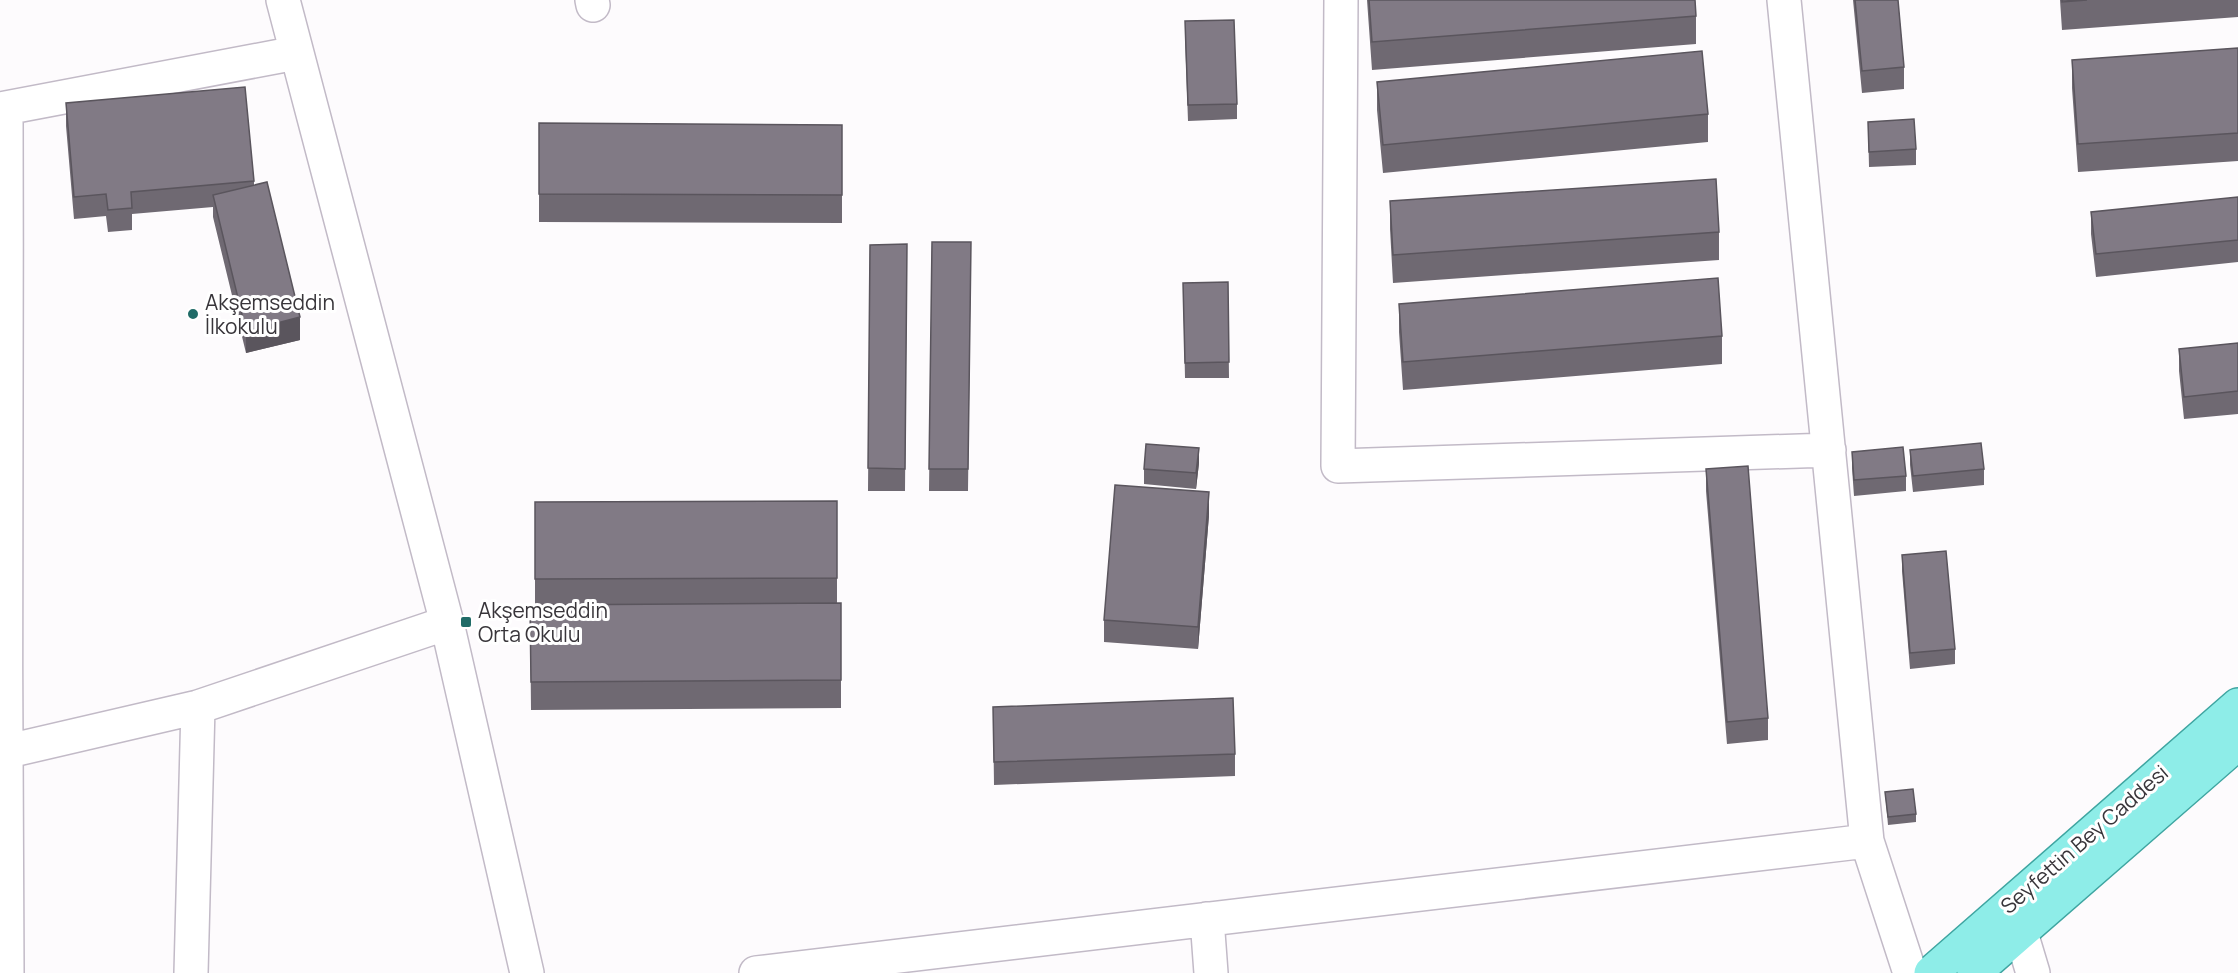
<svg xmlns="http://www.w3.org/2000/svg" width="2238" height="973" viewBox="0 0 2238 973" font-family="Manrope,sans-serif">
<rect width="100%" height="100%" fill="#fdfbfd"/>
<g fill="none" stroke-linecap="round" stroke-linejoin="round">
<!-- minor casing -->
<g stroke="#c2bac7" stroke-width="36">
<path id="minor" d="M283,0L447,623L527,973
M592,0L593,5
M1341,0L1338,466L1829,450
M1784,0L1867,841L1910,973
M0,109L296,53
M6,109C7,397 4,685 7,973
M0,753L198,707L447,623
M1207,919L1211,973
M2021,933L2033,973
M191,973L198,707
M756,973L1867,841"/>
</g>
<!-- major casing -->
<g stroke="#3fa5a1" stroke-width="36">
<path id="major" d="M1931,973L2238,705
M1974,973L2238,743"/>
</g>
<!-- minor -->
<use href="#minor" stroke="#fff" stroke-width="33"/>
<!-- major -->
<use href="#major" stroke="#8eede8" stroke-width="33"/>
</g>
<!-- wall -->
<path fill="#6f6972" d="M1367,0H1695L1696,16V44L1372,70Z
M1853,0H1898L1904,67V89L1862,93Z
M2060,0H2238V17L2062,30Z
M1185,37L1237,104V119L1188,121Z
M2238,48V161L2078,172L2072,88V60Z
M1377,82L1708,114V142L1383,173L1377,110Z
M66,103L254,181V185L300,340L246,353L213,217V207L132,214V230L108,232L106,216L74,219L66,126Z
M1868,122L1916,149V165L1869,167Z
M539,123L842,125V223L539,222Z
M2238,197V262L2096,277L2091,234V212Z
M1390,201L1719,232V260L1393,283L1390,229Z
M932,242H971L968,491H929Z
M907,244L905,491H868L870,245Z
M1228,282L1229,378H1185L1183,283Z
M1399,304L1722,336V364L1403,390L1399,332Z
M2238,343V414L2184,419L2179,371V349Z
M1910,450L1984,469V485L1913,492L1910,465Z
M1852,452L1906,476V491L1854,496L1852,468Z
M1199,463L1196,489L1144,484V469Z
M1706,469L1768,718V740L1727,744L1706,491Z
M837,501V603H841V708L531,710L530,605H535V502Z
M1209,515L1198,649L1104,642V620Z
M1902,555L1955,649V664L1910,669L1902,571Z
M993,707L1235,754V776L994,785Z
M1885,792L1916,814V822L1888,825Z"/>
<!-- shaded-wall -->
<path fill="#5a555d" d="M300,317V340L246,353V331Z
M1199,448V463L1196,489V473Z
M1209,492V515L1198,649V627Z"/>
<!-- building -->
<path fill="#817a85" stroke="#5a555d" stroke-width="1.5" d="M1369,0H1695L1696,16L1372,42Z
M1855,0H1898L1904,67L1862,71Z
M2062,0H2087L2062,2Z
M1234,20L1237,104L1188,105L1185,21Z
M2238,48V133L2078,144L2072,60Z
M1702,51L1708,114L1383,145L1377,82Z
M245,87L254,181L131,192L132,208L108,210L106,194L74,197L66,103Z
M1914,119L1916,149L1869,152L1868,122Z
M539,123L842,125V195L539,194Z
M1716,179L1719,232L1393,255L1390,201Z
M267,182L300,317L246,331L213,195Z
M2238,197V240L2096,254L2091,212Z
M932,242H971L968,469H929Z
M907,244L905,469L868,468L870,245Z
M1718,278L1722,336L1403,362L1399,304Z
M1228,282L1229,362L1185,363L1183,283Z
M2238,343V391L2184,397L2179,349Z
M1981,443L1984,469L1913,476L1910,450Z
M1146,444L1199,448L1196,473L1144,469Z
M1903,447L1906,476L1854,480L1852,452Z
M1748,466L1768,718L1727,722L1706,469Z
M1115,485L1209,492L1198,627L1104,620Z
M837,501V578L535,579V502Z
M1946,551L1955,649L1910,653L1902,555Z
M841,603V680L531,682L530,605Z
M1233,698L1235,754L994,762L993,707Z
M1913,789L1916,814L1888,817L1885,792Z"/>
<!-- markers -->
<g fill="#206b67" stroke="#fff" stroke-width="2">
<circle cx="193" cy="314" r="6"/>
<rect x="460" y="616" width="12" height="12" rx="3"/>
</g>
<g text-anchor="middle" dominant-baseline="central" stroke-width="6" stroke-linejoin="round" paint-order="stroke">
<!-- poi labels -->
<g font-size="21" fill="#38353a" stroke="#fff" text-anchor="start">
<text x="205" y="302">Akşemseddin<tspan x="205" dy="24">İlkokulu</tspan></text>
<text x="478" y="610">Akşemseddin<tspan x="478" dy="24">Orta Okulu</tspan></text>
</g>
<!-- street labels -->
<g font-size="21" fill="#38353a" stroke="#fff">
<text transform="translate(2084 839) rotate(-41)">Seyfettin Bey Caddesi</text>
</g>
</g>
</svg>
